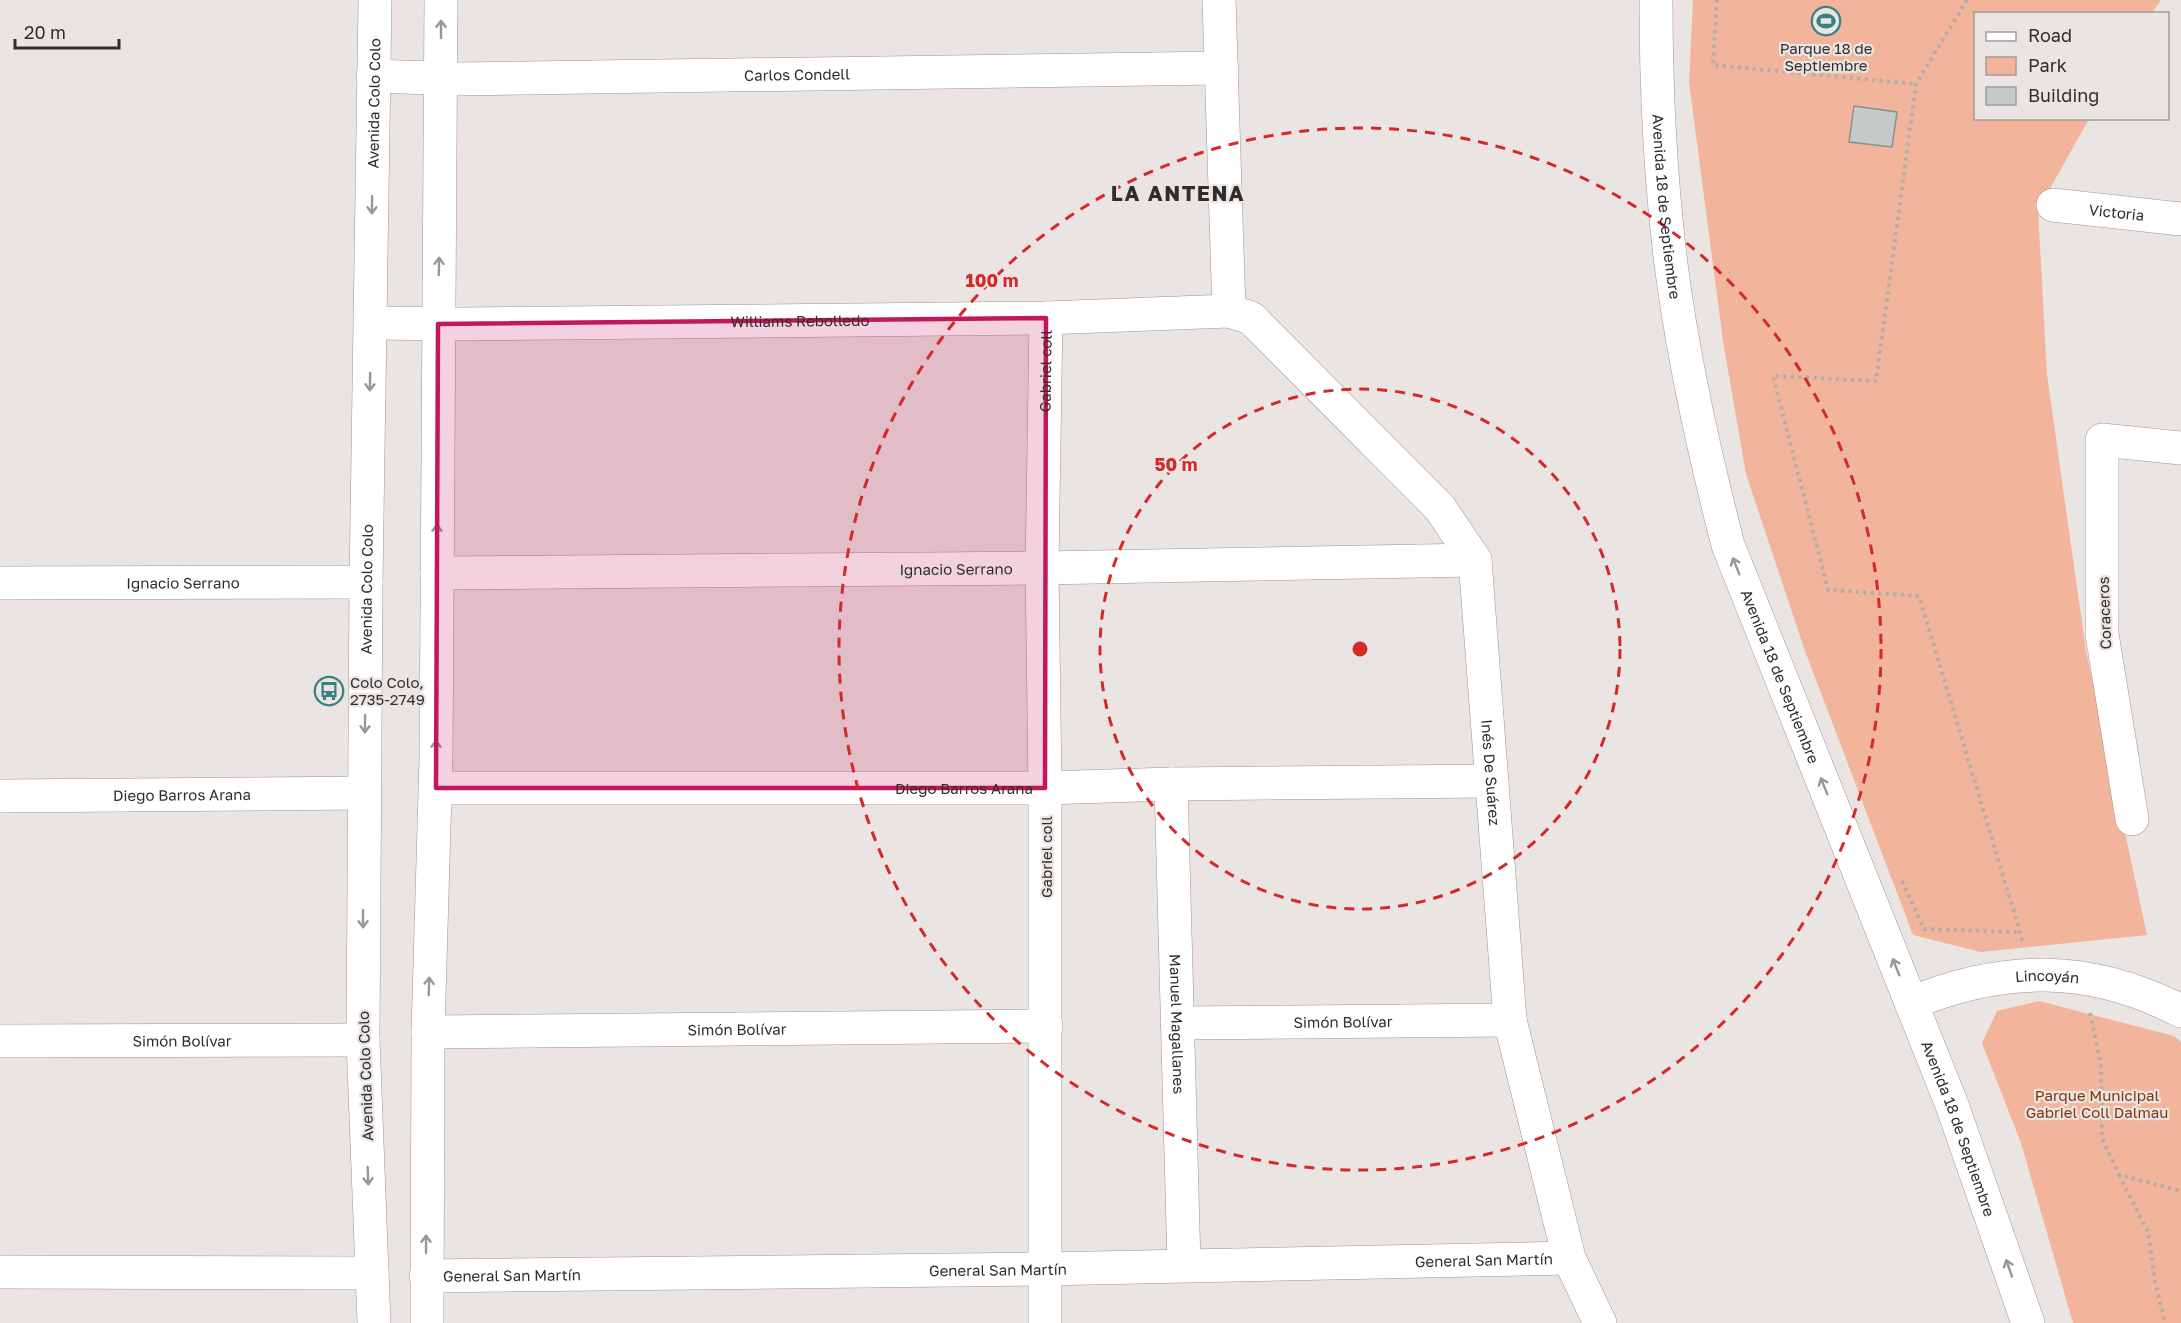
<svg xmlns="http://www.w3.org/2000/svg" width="2181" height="1323" viewBox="0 0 2181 1323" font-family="'Golos Text',sans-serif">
<rect width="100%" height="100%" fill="#eae5e2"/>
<!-- green -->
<path fill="#f2b49a" d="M1693,0H2161L2152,13L1976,14V118L2089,119L2038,210L2047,375L2086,651L2147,935L1981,952L1913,935L1805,651L1746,474L1723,341L1689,82Z
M2039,1001L2174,1036L2181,1042V1323H2073L2021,1143L1982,1043L1997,1011Z"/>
<!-- building -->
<path fill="#c4caca" stroke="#898f8f" stroke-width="1.5" d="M1854,106L1897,112L1892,147L1849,142Z"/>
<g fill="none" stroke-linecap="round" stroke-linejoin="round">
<!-- minor casing -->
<g stroke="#9a9593" stroke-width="34">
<g id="minor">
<path d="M1219,0L1229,311"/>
<path id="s1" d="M373,76L461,79L1222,68"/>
<path id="s2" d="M2053,205L2181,219"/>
<path id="s3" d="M371,323L460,324L1046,318L1229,311L1251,318L1440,508L1475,560L1510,1020L1569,1258L1600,1323"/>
<path id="s4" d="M437,573L1042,568L1475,560"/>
<path id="s5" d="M0,583L366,582"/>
<path id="s6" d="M1171,784L1184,1265"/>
<path id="s7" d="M436,788H1045L1171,784L1492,781"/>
<path id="s8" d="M0,796L364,793"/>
<path d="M2132,819L2102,634V440L2181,448"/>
<path id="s9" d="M1911,1003C2004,965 2090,964 2181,1011"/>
<path id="s10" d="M1177,1023L1510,1020"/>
<path id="s11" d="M428,1032L1046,1026"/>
<path id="s12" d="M0,1041L363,1040"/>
<path d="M0,1272L372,1273"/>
<path id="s13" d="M426,1276L1045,1269L1569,1258"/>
<path id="s14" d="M1045,1323V788L1042,568L1046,318"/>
</g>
</g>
<!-- tertiary casing -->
<g stroke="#9a9593" stroke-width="34">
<path id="tertiary" d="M427,1323L428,1032L436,758L441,0"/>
</g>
<!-- primary casing -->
<g stroke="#9a9593" stroke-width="34">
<g id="primary">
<path id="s15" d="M1656,0C1656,88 1660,176 1671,264C1683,359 1704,452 1728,545L1952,1105L2028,1323"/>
<path id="s16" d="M374,1323L363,1040L366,582L375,0"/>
</g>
</g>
<!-- path -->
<path stroke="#b1adab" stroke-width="4" stroke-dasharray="3 4.5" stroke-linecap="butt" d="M1717,0L1713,65L1916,84
M1967,0L1916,84L1876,381L1773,376L1828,590L1919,596L2023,942
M1902,881L1924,929L2020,932
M2090,1013L2101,1066L2102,1138L2119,1175L2181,1191
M2119,1175L2148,1232L2155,1281L2165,1323"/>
<!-- minor -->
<use href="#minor" stroke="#fff" stroke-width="33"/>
<!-- tertiary -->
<use href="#tertiary" stroke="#fff" stroke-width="33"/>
<!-- primary -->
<use href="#primary" stroke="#fff" stroke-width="33"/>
</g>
<!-- one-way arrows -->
<defs><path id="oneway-shaft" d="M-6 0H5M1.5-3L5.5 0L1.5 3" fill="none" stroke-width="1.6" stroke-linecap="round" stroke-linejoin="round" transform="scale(1.5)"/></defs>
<g stroke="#989696">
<use href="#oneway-shaft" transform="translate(441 29) rotate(-90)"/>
<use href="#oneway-shaft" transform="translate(372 205) rotate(91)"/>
<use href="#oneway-shaft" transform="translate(439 266) rotate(-89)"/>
<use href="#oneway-shaft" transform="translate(370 382) rotate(91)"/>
<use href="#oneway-shaft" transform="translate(437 533) rotate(-90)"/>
<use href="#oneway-shaft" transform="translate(1736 566) rotate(-112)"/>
<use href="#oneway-shaft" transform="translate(365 724) rotate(91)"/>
<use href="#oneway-shaft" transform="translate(436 749) rotate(-90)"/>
<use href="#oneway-shaft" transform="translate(1824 786) rotate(-112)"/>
<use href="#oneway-shaft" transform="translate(363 919) rotate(90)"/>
<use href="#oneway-shaft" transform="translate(1896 967) rotate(-112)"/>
<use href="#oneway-shaft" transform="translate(429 986) rotate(-88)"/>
<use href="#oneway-shaft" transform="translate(368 1176) rotate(88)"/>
<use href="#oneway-shaft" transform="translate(426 1244) rotate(-90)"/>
<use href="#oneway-shaft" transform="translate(2009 1268) rotate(-109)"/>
</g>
<!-- marked area -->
<path fill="#c2185b" fill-opacity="0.2" stroke="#c2185b" stroke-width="4.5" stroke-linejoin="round" d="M1046,318L1045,788H436L438,324Z"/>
<!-- distance rings -->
<g fill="none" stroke="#d62828" stroke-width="3" stroke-dasharray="10 8">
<circle cx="1360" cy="649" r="260"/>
<circle cx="1360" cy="649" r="521"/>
</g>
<!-- icons -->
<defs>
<g id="stadium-ring" transform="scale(1.5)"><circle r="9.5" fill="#eae5e2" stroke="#388183" stroke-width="1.5"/><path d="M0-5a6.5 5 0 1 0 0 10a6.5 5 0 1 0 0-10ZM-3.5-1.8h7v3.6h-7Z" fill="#388183"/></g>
<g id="bus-ring" transform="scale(1.5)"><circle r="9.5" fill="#eae5e2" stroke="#388183" stroke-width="1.5"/><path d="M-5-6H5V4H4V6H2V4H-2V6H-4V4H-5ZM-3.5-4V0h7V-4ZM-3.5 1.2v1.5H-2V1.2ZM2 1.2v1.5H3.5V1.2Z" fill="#388183"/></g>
</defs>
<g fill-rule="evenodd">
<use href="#stadium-ring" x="1826" y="21"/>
<use href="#bus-ring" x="329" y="691"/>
</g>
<g text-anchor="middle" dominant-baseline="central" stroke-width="4.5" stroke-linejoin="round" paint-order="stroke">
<!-- poi labels -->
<g font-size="15" fill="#302e2d" stroke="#eae5e2">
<text x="1826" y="48">Parque 18 de<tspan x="1826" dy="17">Septiembre</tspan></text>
<text x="350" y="682" text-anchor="start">Colo Colo,<tspan x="350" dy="17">2735-2749</tspan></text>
</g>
<!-- street labels -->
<g font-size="15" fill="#302e2d" stroke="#eae5e2">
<text stroke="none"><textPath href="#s1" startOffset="424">Carlos Condell</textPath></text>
<text stroke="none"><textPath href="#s16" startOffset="1220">Avenida Colo Colo</textPath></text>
<text stroke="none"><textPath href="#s15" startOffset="207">Avenida 18 de Septiembre</textPath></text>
<text stroke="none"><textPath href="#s2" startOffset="64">Victoria</textPath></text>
<text stroke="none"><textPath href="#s3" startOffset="429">Williams Rebolledo</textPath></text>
<text stroke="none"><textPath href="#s14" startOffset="952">Gabriel coll</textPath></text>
<text stroke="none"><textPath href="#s4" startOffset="519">Ignacio Serrano</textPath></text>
<text stroke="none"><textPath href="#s5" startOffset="183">Ignacio Serrano</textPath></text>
<text stroke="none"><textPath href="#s16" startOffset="734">Avenida Colo Colo</textPath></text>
<text transform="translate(2104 613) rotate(-92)">Coraceros</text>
<text stroke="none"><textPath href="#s15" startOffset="693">Avenida 18 de Septiembre</textPath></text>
<text stroke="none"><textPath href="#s3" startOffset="1425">Inés De Suárez</textPath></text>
<text stroke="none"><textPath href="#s7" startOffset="528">Diego Barros Arana</textPath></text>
<text stroke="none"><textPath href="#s8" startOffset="182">Diego Barros Arana</textPath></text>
<text transform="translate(1046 857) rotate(-90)">Gabriel coll</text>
<text stroke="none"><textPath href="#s9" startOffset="140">Lincoyán</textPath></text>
<text stroke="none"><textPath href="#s10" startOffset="166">Simón Bolívar</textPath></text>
<text stroke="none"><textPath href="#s6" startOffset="240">Manuel Magallanes</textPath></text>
<text stroke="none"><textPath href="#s11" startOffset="309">Simón Bolívar</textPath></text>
<text stroke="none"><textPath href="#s12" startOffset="182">Simón Bolívar</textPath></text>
<text transform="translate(365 1076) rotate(-92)">Avenida Colo Colo</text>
<text stroke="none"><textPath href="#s15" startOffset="1179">Avenida 18 de Septiembre</textPath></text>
<text stroke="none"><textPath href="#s13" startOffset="1058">General San Martín</textPath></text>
<text stroke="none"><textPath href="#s13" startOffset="572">General San Martín</textPath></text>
<text stroke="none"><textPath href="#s13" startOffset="86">General San Martín</textPath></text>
</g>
<!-- park labels -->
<g font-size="15" fill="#7f350f" stroke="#eae5e2">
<text x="2097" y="1095">Parque Municipal<tspan x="2097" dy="17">Gabriel Coll Dalmau</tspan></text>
</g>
<!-- district labels -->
<g font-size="21" font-weight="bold" letter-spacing="1.5" fill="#302e2d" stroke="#eae5e2">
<text x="1178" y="193">LA ANTENA</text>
</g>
</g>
<circle cx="1360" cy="649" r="9" fill="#d62828" stroke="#eae5e2" stroke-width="3"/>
<g font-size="18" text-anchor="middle" font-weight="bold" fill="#d62828" stroke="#eae5e2" stroke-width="4.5" stroke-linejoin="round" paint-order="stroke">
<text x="992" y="287">100 m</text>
<text x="1176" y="471">50 m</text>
</g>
<!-- legend -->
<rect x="1974" y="12" width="195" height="108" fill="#eae5e2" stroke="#a09c9a" stroke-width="1.5"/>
<rect x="1986" y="32" width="30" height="9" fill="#ffffff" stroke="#a09c9a" stroke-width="1.5"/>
<text x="2028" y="42" font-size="18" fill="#302e2d">Road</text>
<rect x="1986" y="57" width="30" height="18" fill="#f2b49a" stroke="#a09c9a" stroke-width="1.5"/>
<text x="2028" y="72" font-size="18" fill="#302e2d">Park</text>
<rect x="1986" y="87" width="30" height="18" fill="#c4caca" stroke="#a09c9a" stroke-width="1.5"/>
<text x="2028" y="102" font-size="18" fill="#302e2d">Building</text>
<!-- scale -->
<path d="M15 39v9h104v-9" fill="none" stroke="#302e2d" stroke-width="3"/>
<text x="24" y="39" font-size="18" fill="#302e2d" stroke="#eae5e2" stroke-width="4.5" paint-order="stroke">20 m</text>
</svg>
